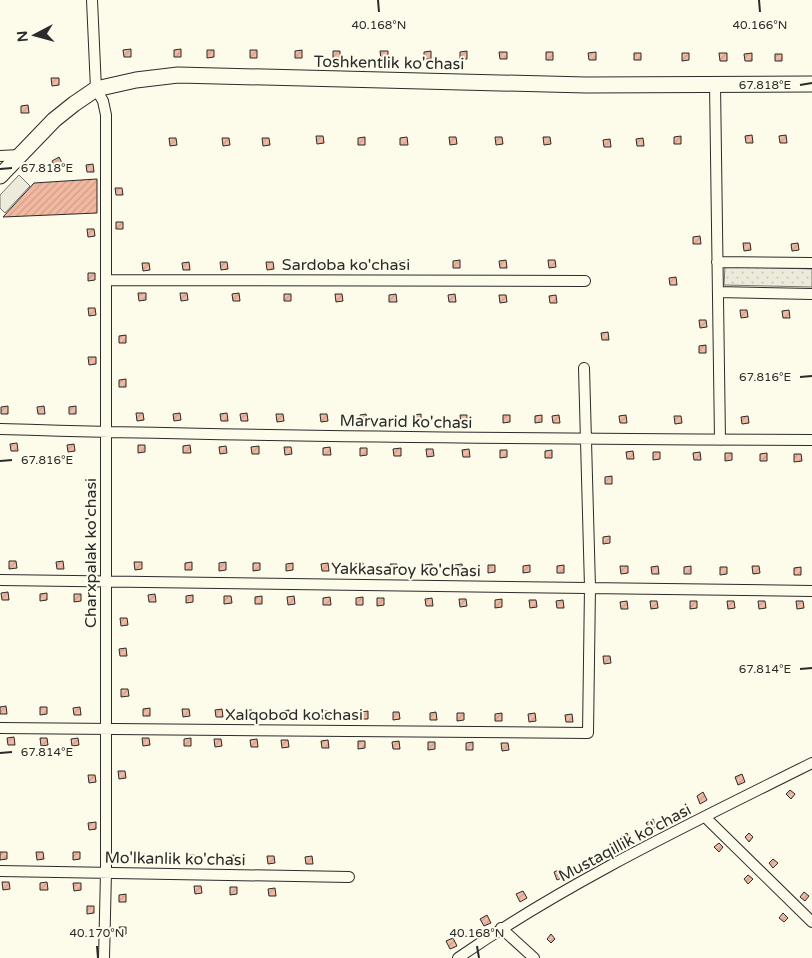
<svg xmlns="http://www.w3.org/2000/svg" width="812" height="958" viewBox="0 0 812 958" font-family="'Varela Round',sans-serif">
<defs>
<pattern id="grass-dots" width="8" height="8" patternUnits="userSpaceOnUse" patternTransform="scale(1.25)"><rect width="8" height="8" fill="#ecebdb"/><path d="M2 2h.1M6 6h.1" fill="none" stroke="#cbcabc" stroke-width="1.8" stroke-linecap="round"/></pattern>
<pattern id="building-hatch" width="6" height="6" patternUnits="userSpaceOnUse" patternTransform="scale(1.25)"><rect width="6" height="6" fill="#f2b8a0"/><path d="M-1 1l2-2M0 6l6-6M5 7l2-2" fill="none" stroke="#d09e8a"/></pattern>
</defs>
<rect width="100%" height="100%" fill="#fdfbea"/>
<!-- grass -->
<path fill="url(#grass-dots)" stroke="#74746e" d="M725,266L812,269V287L724,285Z"/>
<!-- parking -->
<path fill="#eceadb" stroke="#74746e" d="M19,175L30,186L5,213L0,208V195Z"/>
<!-- building -->
<path fill="url(#building-hatch)" stroke="#2b2b2b" d="M131,49V57H124L123,50Z
M181,49V57H174V50Z
M207,50H214V57L207,58Z
M250,50H257V58H250Z
M302,50V58H295V51Z
M333,51H340V58H333Z
M380,51H388V59H381Z
M431,51V59H424V52Z
M467,51V59H460V52Z
M499,52H507V59H500Z
M546,52H553V60H546Z
M596,52V60H589L588,53Z
M634,53H641V60H634Z
M682,53H689V60L682,61Z
M719,53H727V61H720Z
M752,53V61H745L744,54Z
M775,54H782V61H775Z
M51,78H59V85L52,86Z
M28,105L29,113H21V106Z
M752,135L753,143H746L745,136Z
M786,135L787,143H780L779,136Z
M316,136H323L324,143L317,144Z
M681,136V144H674V137Z
M365,137V145H358V138Z
M407,137L408,145H400V138Z
M449,137H456L457,144L450,145Z
M495,137H502L503,144L496,145Z
M543,137H550L551,144L544,145Z
M169,138H176L177,145L170,146Z
M222,138H229L230,145L223,146Z
M262,138H269L270,145L263,146Z
M643,138L644,146H637L636,139Z
M610,139L611,147H604L603,140Z
M59,157L63,165L56,168L52,161Z
M93,164L94,172H87L86,165Z
M97,179V213L3,217L34,183Z
M115,188H122L123,195H116Z
M116,222H123V229H116Z
M87,229H94L95,236L88,237Z
M700,236L701,244H693V237Z
M743,243H750L751,250L744,251Z
M798,243L799,250L792,251L791,244Z
M460,260V268H453V261Z
M506,260L507,268H500L499,261Z
M548,260H555L556,267L549,268Z
M323,261V269H316V262Z
M364,261L365,269H358L357,262Z
M399,261H406V268L399,269Z
M189,262L190,270H183L182,263Z
M220,262H227L228,269L221,270Z
M266,262H273L274,269L267,270Z
M142,263H149L150,270L143,271Z
M88,273H95V280L88,281Z
M676,277L677,285H670L669,278Z
M138,293H146V300L139,301Z
M180,293H187L188,300L181,301Z
M239,293L240,301H233L232,294Z
M284,294H291V301H284Z
M335,294H342L343,301L336,302Z
M396,294L397,302H389V295Z
M455,294L456,302H449L448,295Z
M499,295H506L507,302L500,303Z
M556,295L557,303H550L549,296Z
M88,308H95L96,315L89,316Z
M740,310H747L748,317L741,318Z
M789,310L790,318H783L782,311Z
M699,320H706L707,327L700,328Z
M608,332L609,340H602L601,333Z
M126,335V343H119V336Z
M706,345V353H699V346Z
M88,357H96V364L89,365Z
M126,379V387H119V380Z
M8,406V414H1V407Z
M44,406L45,414H38L37,407Z
M76,406V414H69V407Z
M136,413H143L144,420L137,421Z
M180,413L181,420L174,421L173,414Z
M227,413L228,421H221L220,414Z
M247,413L248,421H241L240,414Z
M276,414H283L284,421L277,422Z
M320,414H327L328,421L321,422Z
M366,414L367,421L360,422V415Z
M421,414V422H414L413,415Z
M460,415H467V422L461,423Z
M503,415H510V422L503,423Z
M542,415V422L535,423V416Z
M559,415L560,423H553L552,416Z
M626,415L627,423H620L619,416Z
M674,416H681L682,423L675,424Z
M748,416L749,423L742,424L741,417Z
M17,443L18,451H11L10,444Z
M74,444L75,451L68,452L67,445Z
M138,445H145V452L138,453Z
M190,445L191,453H183V446Z
M226,446L227,453L220,454L219,447Z
M259,446V454H252L251,447Z
M284,447H291L292,454L285,455Z
M330,447L331,455H323V448Z
M360,448H367V455L360,456Z
M401,448V456H394L393,449Z
M426,449H433L434,456L427,457Z
M469,449L470,457H463L462,450Z
M500,450H507V457L500,458Z
M552,450V458H545V451Z
M633,451L634,459H627L626,452Z
M653,452H660V459L653,460Z
M700,452L701,460H694L693,453Z
M725,453H732V460L725,461Z
M767,453V461H760V454Z
M794,454H801L802,461L794,462Z
M612,476V484H605V477Z
M610,536V543L603,544V537Z
M9,561H16L17,568L9,569Z
M63,561L64,569H57L56,562Z
M134,562H142V569L135,570Z
M192,562V570H185V563Z
M226,562V570L219,571V563Z
M253,563H260V570L253,571Z
M293,563V570L286,571V564Z
M328,563L329,571H322L321,564Z
M363,563V571L356,572L355,564Z
M390,564H397L398,571L391,572Z
M432,564L433,572H426L425,565Z
M462,564L463,572H456L455,565Z
M488,565H495V572L488,573Z
M530,565V572L523,573V566Z
M564,565V573H557V566Z
M620,566H628V573L621,574Z
M658,566L659,574H652L651,567Z
M691,566V574H684V567Z
M752,566H759L760,573L753,574Z
M720,567H727V574L720,575Z
M801,567V575H794V568Z
M8,592L9,600H2L1,593Z
M47,593V600L40,601V594Z
M74,594H81V601L74,602Z
M155,594L156,602H149L148,595Z
M193,595V602L186,603V596Z
M224,596H231L232,603L224,604Z
M262,596V604H255V597Z
M294,596L295,604L288,605L287,597Z
M330,597L331,605H323V598Z
M363,597V605H356V598Z
M377,598H384V605L377,606Z
M432,598L433,606H426L425,599Z
M459,599H466L467,606L460,607Z
M502,599V607L495,608V600Z
M529,600H536L537,607L530,608Z
M563,600L564,608H557L556,601Z
M627,601L628,609H621L620,602Z
M650,601H657L658,608L651,609Z
M690,601H697V608L690,609Z
M727,601H734L735,608L728,609Z
M758,601H765L766,608L759,609Z
M796,601H803L804,608L797,609Z
M120,618H127L128,625L121,626Z
M126,648L127,656H120L119,649Z
M603,656H610L611,663L604,664Z
M121,689H128L129,696L121,697Z
M6,706L7,714H0V707Z
M40,707H47V714L40,715Z
M80,707L81,715H74L73,708Z
M150,708V716H143V709Z
M182,709H189L190,716L183,717Z
M222,709L223,717H216L215,710Z
M245,710H252L253,717L246,718Z
M289,710L290,718H283L282,711Z
M322,711H329V718L322,719Z
M368,711V719H361V712Z
M393,712H399L400,719L393,720Z
M436,712L437,720H430V713Z
M457,713H464V720L457,721Z
M502,713V721H495V714Z
M535,713L536,721L529,722L528,714Z
M572,714L573,722H566L565,715Z
M14,737L15,745H8L7,738Z
M40,738H47L48,745L41,746Z
M78,738L79,745L72,746L71,739Z
M142,738H149L150,745L143,746Z
M191,738V746H184V739Z
M214,739H221L222,746L215,747Z
M257,739L258,747H251L250,740Z
M281,740H288L289,747L282,748Z
M328,740L329,748H322L321,741Z
M358,741H365V748L358,749Z
M399,741L400,749H393L392,742Z
M428,742H435V749L428,750Z
M473,742V750H466V743Z
M501,743H508L509,750L502,751Z
M118,771H125L126,778L119,779Z
M742,774L745,782L738,785L735,777Z
M88,775H95L96,782L89,783Z
M790,790L795,794L791,799L786,794Z
M703,792L707,800L700,804L697,796Z
M653,819L656,827L650,830L646,823Z
M96,822V829L89,830L88,823Z
M627,833L631,841L624,845L620,837Z
M749,833L753,837L749,842L745,837Z
M719,843L723,847L719,852L714,847Z
M0,852H7V859L0,860Z
M36,852H43L44,859L37,860Z
M73,852H80V859L73,860Z
M145,854V862H138V855Z
M187,855H194L195,862L188,863Z
M234,855V863H227V856Z
M267,856H274L275,863L268,864Z
M312,856L313,864H306L305,857Z
M773,859L778,863L773,868L769,863Z
M561,869L564,877L557,880L554,872Z
M748,875L753,879L748,884L744,879Z
M2,882H9L10,889L3,890Z
M47,882L48,890H40V883Z
M73,883H81V890L74,891Z
M194,886H201L202,893L195,894Z
M230,887H237V894L230,895Z
M275,888L276,896H269L268,889Z
M523,891L527,898L520,902L516,894Z
M804,892L809,896L805,901L800,897Z
M126,894V902H119V895Z
M87,906H94V913L87,914Z
M783,913L788,918L784,922L779,918Z
M487,915L491,923L484,926L480,919Z
M119,927H126V934L119,935Z
M551,934L555,939L551,943L547,939Z
M453,938L457,946L450,949L446,941Z"/>
<g fill="none" stroke-linecap="round" stroke-linejoin="round">
<!-- street casing -->
<g stroke="#2b2b2b" stroke-width="12">
<path id="street" d="M92,0L96,89L103,101L106,115V872L104,958
M715,84L720,440
M0,156L20,155
M717,262L812,263
M107,280L585,281
M718,292L812,294
M0,429C271,437 541,439 812,440
M0,580L812,591
M0,728L588,733L590,587L584,368
M705,817L812,922
M0,871L349,877
M501,928L534,958
M458,958C569,881 692,823 812,763"/>
</g>
<!-- secondary casing -->
<g stroke="#2b2b2b" stroke-width="17">
<path id="secondary" d="M0,176L54,120L74,104L96,89L136,80L178,75L586,85L812,84"/>
</g>
<!-- street -->
<use href="#street" stroke="#fdfbea" stroke-width="10"/>
<!-- secondary -->
<use href="#secondary" stroke="#fdfbea" stroke-width="15"/>
</g>
<!-- ticks -->
<path fill="none" stroke="#2b2b2b" stroke-width="2" d="M378,0L379,12M759,0L760,12M800,85L812,83M0,169L12,168M800,377L812,376M0,461L12,460M800,669L812,668M0,753L12,752M97,946L98,958M477,946L479,958"/>
<g text-anchor="middle" dominant-baseline="central" stroke-width="4" stroke-linejoin="round" paint-order="stroke">
<!-- street labels -->
<g font-size="16" fill="#2b2b2b" stroke="#fdfbea">
<text transform="translate(389 63) rotate(1)">Toshkentlik ko'chasi</text>
<text x="346" y="265">Sardoba ko'chasi</text>
<text transform="translate(406 422) rotate(1)">Marvarid ko'chasi</text>
<text transform="translate(91 553) rotate(-90)">Charxpalak ko'chasi</text>
<text transform="translate(406 570) rotate(1)">Yakkasaroy ko'chasi</text>
<text x="294" y="715">Xalqobod ko'chasi</text>
<text transform="translate(625 843) rotate(-28)">Mustaqillik ko'chasi</text>
<text transform="translate(175 859) rotate(1)">Mo'lkanlik ko'chasi</text>
</g>
</g>
<g font-size="12" text-anchor="middle" fill="#2b2b2b" stroke="#fdfbea" stroke-width="4" stroke-linejoin="round" paint-order="stroke">
<text x="379" y="29">40.168°N</text>
<text x="760" y="29">40.166°N</text>
<text x="765" y="89">67.818°E</text>
<text x="47" y="172">67.818°E</text>
<text x="765" y="381">67.816°E</text>
<text x="47" y="464">67.816°E</text>
<text x="765" y="673">67.814°E</text>
<text x="47" y="756">67.814°E</text>
<text x="97" y="937">40.170°N</text>
<text x="477" y="937">40.168°N</text>
</g>
<!-- north arrow -->
<g transform="translate(35 35) rotate(264)" stroke="#fdfbea" stroke-width="4" paint-order="stroke">
<path d="M0-4L9 19L0 12L-9 19Z" fill="#2b2b2b"/>
<text y="-8" font-size="14" font-weight="bold" text-anchor="middle" fill="#2b2b2b">N</text>
</g>
</svg>
